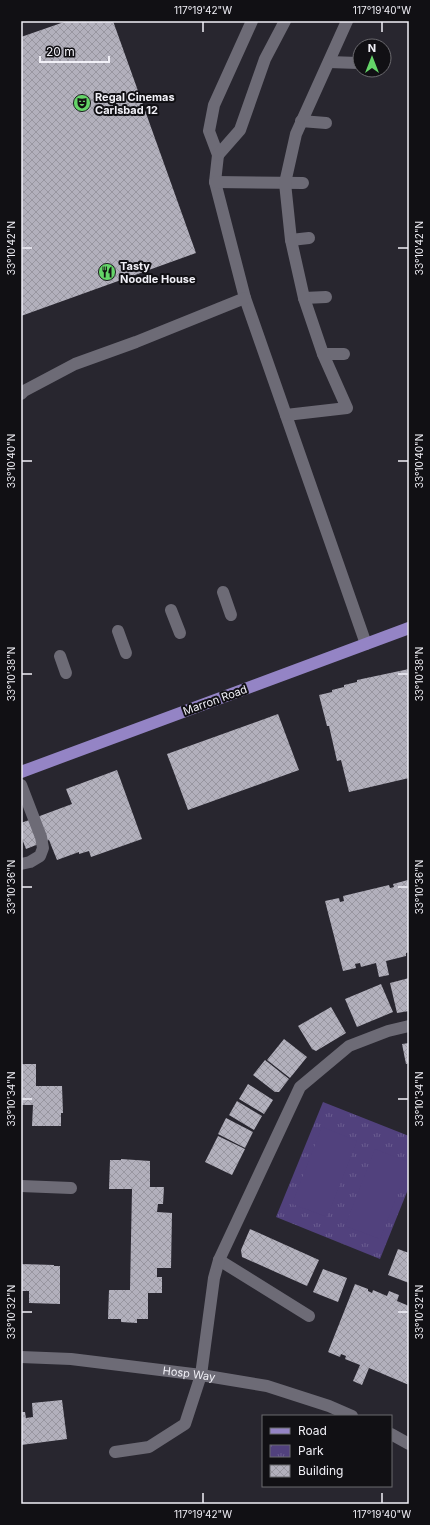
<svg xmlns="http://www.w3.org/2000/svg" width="430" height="1525" viewBox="0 0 430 1525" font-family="Inter,sans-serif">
<defs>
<pattern id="park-tufts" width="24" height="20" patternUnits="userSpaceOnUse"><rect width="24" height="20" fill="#51417d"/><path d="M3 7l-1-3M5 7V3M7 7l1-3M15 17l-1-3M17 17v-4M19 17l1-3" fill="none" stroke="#6a5d90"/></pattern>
<pattern id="building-cross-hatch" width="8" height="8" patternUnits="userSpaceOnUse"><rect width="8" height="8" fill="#b2b0bc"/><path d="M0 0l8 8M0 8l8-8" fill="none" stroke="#9896a0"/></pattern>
</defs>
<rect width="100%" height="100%" fill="#28262f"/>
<!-- park -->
<path fill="url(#park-tufts)" d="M323,1102L409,1136V1187L380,1259L276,1217Z"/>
<!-- garden -->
<path fill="#51417d" d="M322,1127L357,1141L327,1217L292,1204Z
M375,1149L409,1162V1165L380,1239L345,1226Z"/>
<!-- building -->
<path fill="url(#building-cross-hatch)" d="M67,21H113L196,253L21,316V37Z
M409,669V778L349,792L341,760L337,761L329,726H327L319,695L332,692V690L344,687V685L357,682V680Z
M278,714L299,770L188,810L167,754Z
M117,770L142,839L91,857L89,851L79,854V852L57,860L49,840L26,849L21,836V823L72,804L66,789Z
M408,880L409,952L406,953V956L386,961L389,975L379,977L376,963L361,967L360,963L355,964L356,968L343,971L325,901L339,898L340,902L344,901L343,896L389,885L390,888L394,887L393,884Z
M409,978V1011L397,1013L390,983Z
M381,984L393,1012L357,1027L345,999Z
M331,1007L346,1033L316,1051L312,1049L298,1026Z
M284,1039L307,1057L290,1078L267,1060Z
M409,1043V1063L406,1064L402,1044Z
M265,1060L289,1079L279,1092H275L253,1075Z
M21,1064H36V1086H62L63,1113H61V1126H32L33,1105H21Z
M248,1084L273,1100L264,1114L239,1099Z
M237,1101L262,1116L254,1130L229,1115Z
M226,1118L253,1132L245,1148L218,1134Z
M218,1136L245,1149L232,1175L205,1162Z
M121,1159L150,1161V1187H164L163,1204H158L157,1212L172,1213L171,1268H157V1277H162V1293H148V1319H137V1323L121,1322V1319H108L109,1290H130L132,1189H109L110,1160H121Z
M250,1229L319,1260L307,1286L242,1257L241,1250Z
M398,1249L409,1253V1283L388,1275Z
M21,1264L54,1265V1266H60V1304L29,1303V1291H21Z
M323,1269L347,1278L338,1302L313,1292Z
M355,1284L368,1289V1291L372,1293L373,1290L387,1296L389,1291L399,1295L397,1301L409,1306V1385L369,1368L362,1385L353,1381L360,1365L345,1359L346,1356L341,1354L340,1357L328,1352Z
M62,1400L67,1439L21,1445V1412H25L26,1418L33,1417L32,1403Z"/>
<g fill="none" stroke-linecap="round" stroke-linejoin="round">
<!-- minor -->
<g stroke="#6d6b76" stroke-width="12">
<path d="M252,21L214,105L209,131L218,155L215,182L245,298L366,644"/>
<path d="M329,62L358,63"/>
<path d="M301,121L326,123"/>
<path d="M218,155L240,130L265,59L285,21"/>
<path d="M215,182L303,183"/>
<path d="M291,240L309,238"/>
<path d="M304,298L326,297"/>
<path d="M323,354H344"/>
<path d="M21,394L24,391L75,364L136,342L245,298"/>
<path d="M286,415L347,408L323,354L304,298L291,240L285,183L296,134L347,21"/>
<path d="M223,592L231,615"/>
<path d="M171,610L180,633"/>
<path d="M118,631L126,653"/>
<path d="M60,656L66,673"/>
<path d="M21,785L41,837L43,848L40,856L30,862L21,864"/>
<path d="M21,1186L71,1188"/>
<path d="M219,1260L309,1316"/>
<path id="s1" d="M21,1357L71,1359L201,1375L267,1386L329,1406L352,1416"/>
<path d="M391,1434L409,1444"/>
<path d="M115,1452L149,1447L185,1424L201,1375L214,1278L219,1260L300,1087L349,1046L388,1031L409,1026"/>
</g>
<!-- major -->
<path stroke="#9484c5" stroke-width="12" d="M21,772L409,628"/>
</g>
<!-- ticks -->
<path fill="none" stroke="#f1f0f7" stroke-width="1.5" d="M203,22V32M382,22V32M22,248H32M398,248H408M22,461H32M398,461H408M22,674H32M398,674H408M22,887H32M398,887H408M22,1099H32M398,1099H408M22,1312H32M398,1312H408M203,1493V1503M382,1493V1503"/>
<!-- icons -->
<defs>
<g id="theatre-disc" transform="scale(0.9)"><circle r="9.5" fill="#64d468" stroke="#111014"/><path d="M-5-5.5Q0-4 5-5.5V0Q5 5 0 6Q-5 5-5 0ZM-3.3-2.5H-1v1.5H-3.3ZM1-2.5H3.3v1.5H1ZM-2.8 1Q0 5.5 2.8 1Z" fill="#111"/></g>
<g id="restaurant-disc" transform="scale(0.9)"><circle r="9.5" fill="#64d468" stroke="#111014"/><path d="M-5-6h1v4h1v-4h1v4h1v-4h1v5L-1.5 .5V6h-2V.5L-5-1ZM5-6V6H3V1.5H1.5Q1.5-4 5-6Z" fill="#111"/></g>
</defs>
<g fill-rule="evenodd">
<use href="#theatre-disc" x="82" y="103"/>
<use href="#restaurant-disc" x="107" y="272"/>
</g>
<g text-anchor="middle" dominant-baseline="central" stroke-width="4" stroke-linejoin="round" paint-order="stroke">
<!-- poi labels -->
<g font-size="11" font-weight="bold" fill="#f1f0f7" stroke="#111014" text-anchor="start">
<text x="95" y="97">Regal Cinemas<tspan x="95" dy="13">Carlsbad 12</tspan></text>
<text x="120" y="266">Tasty<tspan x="120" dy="13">Noodle House</tspan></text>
</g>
<!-- street labels -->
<g font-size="11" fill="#f1f0f7" stroke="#111014">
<text transform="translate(215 700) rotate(-20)">Marron Road</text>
<text stroke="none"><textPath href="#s1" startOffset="169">Hosp Way</textPath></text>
</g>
</g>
<!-- border -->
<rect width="430" height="1525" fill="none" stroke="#111014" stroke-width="44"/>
<!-- legend -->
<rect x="262" y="1415" width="130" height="72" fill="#111014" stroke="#6b6a6f"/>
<rect x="270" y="1428" width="20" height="6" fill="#9484c5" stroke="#6b6a6f"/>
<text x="298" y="1435" font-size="12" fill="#f1f0f7">Road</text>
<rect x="270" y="1445" width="20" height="12" fill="url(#park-tufts)" stroke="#6b6a6f"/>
<text x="298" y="1455" font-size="12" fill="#f1f0f7">Park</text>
<rect x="270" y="1465" width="20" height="12" fill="url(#building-cross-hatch)" stroke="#6b6a6f"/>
<text x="298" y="1475" font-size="12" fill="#f1f0f7">Building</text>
<!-- north arrow -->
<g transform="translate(372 58)"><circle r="19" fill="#111014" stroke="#6b6a6f"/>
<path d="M0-3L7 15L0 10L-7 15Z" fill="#64d468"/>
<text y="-6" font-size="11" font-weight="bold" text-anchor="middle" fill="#f1f0f7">N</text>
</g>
<!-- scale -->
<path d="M40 56v6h69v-6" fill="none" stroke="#f1f0f7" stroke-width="2"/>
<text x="46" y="56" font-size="12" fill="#f1f0f7" stroke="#111014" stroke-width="3" paint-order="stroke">20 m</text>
<rect x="22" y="22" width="386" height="1481" fill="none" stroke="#f1f0f7" stroke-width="1.5"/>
<g font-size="10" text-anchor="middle" fill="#f1f0f7">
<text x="203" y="14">117°19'42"W</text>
<text x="382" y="14">117°19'40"W</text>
<text transform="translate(11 248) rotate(-90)" y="4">33°10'42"N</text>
<text transform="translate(419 248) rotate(-90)" y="4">33°10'42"N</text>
<text transform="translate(11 461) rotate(-90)" y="4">33°10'40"N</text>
<text transform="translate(419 461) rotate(-90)" y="4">33°10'40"N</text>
<text transform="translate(11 674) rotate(-90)" y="4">33°10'38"N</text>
<text transform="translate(419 674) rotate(-90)" y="4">33°10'38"N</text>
<text transform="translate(11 887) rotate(-90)" y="4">33°10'36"N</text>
<text transform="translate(419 887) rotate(-90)" y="4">33°10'36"N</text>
<text transform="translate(11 1099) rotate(-90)" y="4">33°10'34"N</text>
<text transform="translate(419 1099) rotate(-90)" y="4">33°10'34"N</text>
<text transform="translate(11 1312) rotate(-90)" y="4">33°10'32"N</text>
<text transform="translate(419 1312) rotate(-90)" y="4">33°10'32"N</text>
<text x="203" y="1518">117°19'42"W</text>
<text x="382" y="1518">117°19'40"W</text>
</g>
</svg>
